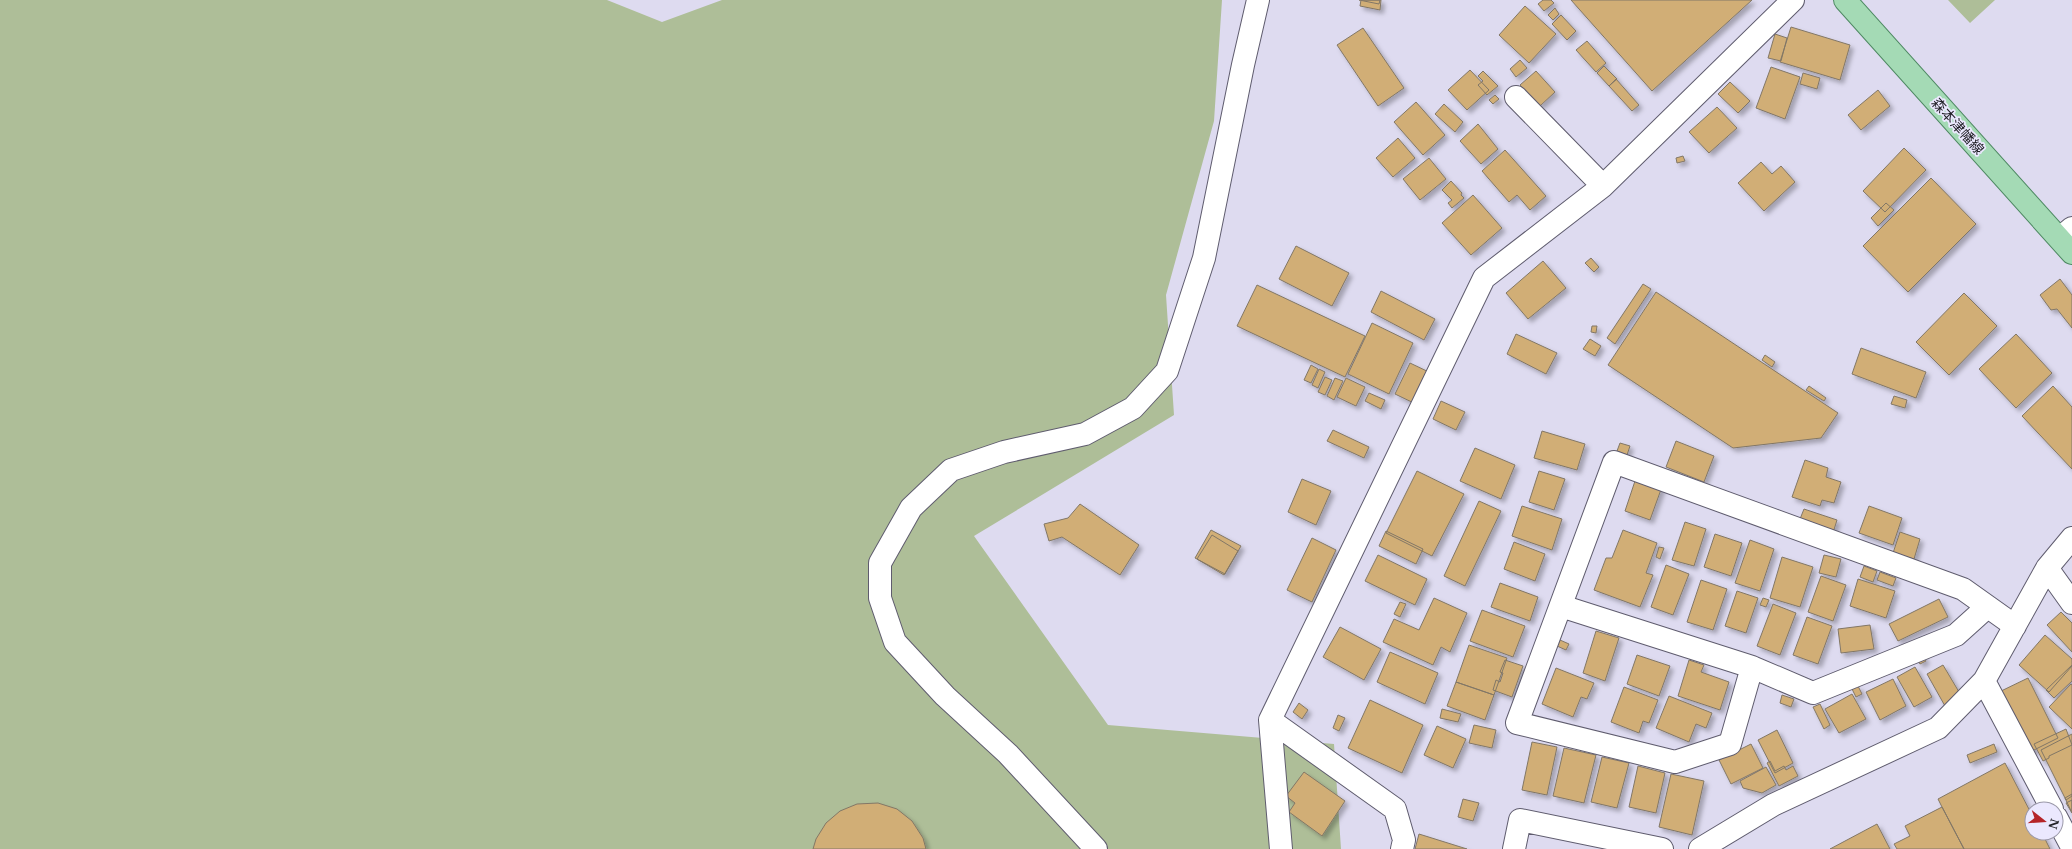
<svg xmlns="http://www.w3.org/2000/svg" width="2072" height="849" viewBox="0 0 2072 849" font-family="'Libre Baskerville','Noto Sans JP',serif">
<defs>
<filter id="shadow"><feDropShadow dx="3.5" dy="3.5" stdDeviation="2" flood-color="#0004"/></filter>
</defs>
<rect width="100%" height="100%" fill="#dedbf0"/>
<!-- green -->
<path fill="#aebe98" d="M0,0H607L662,22L722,0H1222L1214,121L1166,295L1174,415L974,536L1108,725L1334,744L1341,849H0Z
M1948,0H1995L1970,23Z"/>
<!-- building -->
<path fill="#d1ae76" stroke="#827766" filter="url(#shadow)" d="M1359,0H1380L1379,4Z
M1361,0H1381L1380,10L1360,6Z
M1543,0H1551L1554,3L1544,11L1538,4Z
M1571,0H1752L1652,91Z
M1525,6L1556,34L1529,63L1499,35Z
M1555,8L1559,14L1553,20L1548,15Z
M1561,15L1576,31L1567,40L1552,24Z
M1791,27L1850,45L1840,80L1780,62Z
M1363,28L1404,88L1378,106L1337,45Z
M1775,34L1787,38L1781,61L1768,58Z
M1587,41L1606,63L1596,72L1576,50Z
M1520,60L1527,68L1516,77L1510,69Z
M1604,66L1617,79L1609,86L1597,73Z
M1771,67L1800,77L1785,119L1756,108Z
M1470,70L1489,90L1467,110L1448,90Z
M1483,71L1498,86L1487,95L1478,85L1483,81L1478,76Z
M1536,71L1555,92L1540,106L1520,85Z
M1803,73L1820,78L1817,89L1800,84Z
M1616,79L1639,105L1632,111L1609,86Z
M1730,82L1750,101L1738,113L1718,94Z
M1878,90L1890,106L1861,130L1848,115Z
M1495,95L1499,99L1493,104L1489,100Z
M1416,102L1445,135L1423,155L1394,122Z
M1444,104L1463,122L1455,132L1435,114Z
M1717,107L1737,128L1709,153L1689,132Z
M1478,124L1498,149L1481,164L1460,141Z
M1398,138L1415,158L1393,177L1376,158Z
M1904,148L1926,170L1885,212L1863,191Z
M1505,150L1546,196L1530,210L1517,195L1509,202L1482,171Z
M1683,156L1685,161L1677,163L1676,158Z
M1429,158L1446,179L1420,200L1403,179Z
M1761,162L1772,174L1781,166L1795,182L1764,211L1738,183Z
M1931,178L1976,224L1908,292L1863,246Z
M1451,181L1462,193L1461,195L1464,198L1452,208L1448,203L1452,200L1442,190Z
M1473,195L1502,228L1471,255L1442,223Z
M1886,203L1894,210L1878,226L1871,218Z
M1296,246L1349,273L1332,306L1279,279Z
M1591,258L1599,267L1594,272L1585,263Z
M1543,261L1566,288L1528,319L1506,293Z
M2060,279L2072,295V328L2057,309L2051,310L2040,295Z
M1643,284L1651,289L1615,344L1607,338Z
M1257,285L1365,336L1345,377L1237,326Z
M1381,291L1435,319L1424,340L1371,312Z
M1656,292L1838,413L1821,438L1733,448L1608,365Z
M1964,293L1997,326L1949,375L1916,342Z
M1372,323L1413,343L1389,394L1348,374Z
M1592,326H1597L1596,333L1591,332Z
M1516,334L1557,353L1546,374L1507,354Z
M2016,334L2052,373L2016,408L1979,369Z
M1590,339L1601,346L1595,356L1583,349Z
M1861,348L1926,372L1916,398L1852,374Z
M1765,355L1775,362L1772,367L1762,360Z
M1410,363L1433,374L1418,405L1395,394Z
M1311,365L1318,369L1311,383L1304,380Z
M1319,369L1325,372L1318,388L1312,385Z
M1325,377L1332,380L1325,395L1318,392Z
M1335,378L1343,381L1334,400L1327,396Z
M1346,378L1365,387L1356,406L1337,397Z
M1809,386L1826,398L1824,401L1806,390Z
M2053,386L2072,407V469L2022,416Z
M1369,393L1385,400L1381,409L1365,401Z
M1894,396L1907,400L1905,408L1891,404Z
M1441,401L1465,412L1456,430L1433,419Z
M1333,430L1369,447L1364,458L1327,441Z
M1542,431L1585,444L1577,470L1534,458Z
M1676,441L1714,456L1704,482L1666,467Z
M1620,443L1630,446L1627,455L1617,451Z
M1475,448L1515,465L1501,499L1460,481Z
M1805,460L1828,468L1826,477L1841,482L1834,503L1822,500L1820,506L1792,497Z
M1417,471L1464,494L1432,556L1386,533Z
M1539,471L1565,479L1554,510L1529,502Z
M1637,475L1663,484L1650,520L1625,511Z
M1302,479L1331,491L1316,525L1288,512Z
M1479,501L1501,511L1465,586L1444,576Z
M1080,504L1139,545L1120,575L1062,537L1049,541L1044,524L1068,518Z
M1522,506L1562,519L1552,550L1512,536Z
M1869,506L1902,518L1893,545L1859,533Z
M1804,509L1837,520L1832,536L1798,524Z
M1685,522L1706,529L1694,566L1672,560Z
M1211,530L1241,546L1225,574L1195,558Z
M1623,530L1657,543L1646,573L1653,575L1640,607L1594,590L1606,558H1612Z
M1386,531L1423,549L1416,564L1379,546Z
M1900,532L1920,539L1914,559L1893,553Z
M1715,534L1742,543L1731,576L1704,567Z
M1212,535L1238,551L1224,575L1197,559Z
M1312,538L1336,550L1312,602L1287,590Z
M1750,540L1774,549L1760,591L1735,583Z
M1514,542L1545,554L1535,581L1504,569Z
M1659,547L1664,548L1660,559L1656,557Z
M1378,555L1427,579L1415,605L1365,581Z
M1824,555L1841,559L1836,577L1819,573Z
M1782,557L1813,567L1800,607L1770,598Z
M1666,565L1689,574L1673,615L1651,607Z
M1864,566L1877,571L1873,582L1860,577Z
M1880,572L1896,578L1893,586L1877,580Z
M1821,576L1846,585L1833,621L1808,612Z
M1858,579L1895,591L1886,618L1850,606Z
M1701,580L1727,589L1713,630L1687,622Z
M1500,583L1538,597L1530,621L1491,607Z
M1737,591L1758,598L1746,633L1725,626Z
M1434,598L1467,613L1450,652L1441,647L1433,665L1383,642L1394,619L1419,630Z
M1763,598L1769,600L1766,607L1760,605Z
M1939,599L1948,617L1898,641L1889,624Z
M1400,602L1406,604L1400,617L1394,614Z
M1773,604L1796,613L1780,655L1757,646Z
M1482,610L1525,626L1513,657L1470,641Z
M2061,612L2072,623V652L2047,625Z
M1807,617L1832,626L1818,664L1793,655Z
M1870,625L1874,649L1841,653L1838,629Z
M1340,627L1381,649L1364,680L1323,657Z
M1596,631L1619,638L1605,681L1583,673Z
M2045,635L2072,659V666L2049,692L2019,665Z
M1560,640L1569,644L1566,650L1557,646Z
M1469,645L1507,658L1494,695L1456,682Z
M1390,652L1438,673L1425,704L1377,682Z
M1922,654L1926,661L1920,664L1916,657Z
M1637,655L1670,666L1659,696L1627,684Z
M1505,660L1523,666L1512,697L1493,690L1496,680L1500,682L1503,673L1500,672Z
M1689,660L1704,665L1701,672L1729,682L1720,710L1678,696Z
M1943,665L1962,697L1945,706L1927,674Z
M2072,665V681L2054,698L2046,690Z
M1915,667L1932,697L1914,707L1897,677Z
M1556,668L1594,683L1587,699L1581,697L1573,717L1542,704Z
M2028,678L2058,738L2028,753L1997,693Z
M1893,679L1906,706L1880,720L1866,692Z
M1456,682L1494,695L1485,720L1447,706Z
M2071,684L2072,685V729L2049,707Z
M1858,686L1862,694L1856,697L1852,689Z
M1624,687L1658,700L1649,723L1643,721L1639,733L1611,722Z
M1852,694L1866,719L1839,733L1825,709Z
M1782,695L1794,699L1791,707L1780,703Z
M1669,696L1712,713L1706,728L1696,724L1689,742L1656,728Z
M1370,700L1423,725L1402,773L1348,748Z
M1299,703L1308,710L1302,719L1293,712Z
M1820,704L1830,725L1824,729L1813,707Z
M1442,709L1461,714L1458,722L1440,718Z
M1338,715L1345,718L1339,731L1333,728Z
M1474,725L1496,730L1492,748L1469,743Z
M1437,726L1466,739L1453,768L1424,755Z
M2066,729L2072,745L2049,756V758L2043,761L2034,744Z
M1777,730L1793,763L1775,773L1758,740Z
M2072,734V796L2066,800L2041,750Z
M1532,742L1557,747L1547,795L1522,790Z
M1751,744L1763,768L1731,784L1719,760Z
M1994,744L1997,752L1970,763L1967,755Z
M1564,748L1596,755L1584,803L1553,796Z
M1602,757L1629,763L1617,808L1591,802Z
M1770,761L1775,771L1784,766L1786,770L1793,766L1798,776L1779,786L1767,763Z
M2005,763L2032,815V833H2042L2050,849H1964L1941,805L1938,799Z
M1638,766L1665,773L1656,813L1629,807Z
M1766,767L1776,785L1762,793L1743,788L1740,781Z
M1304,772L1345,801L1322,836L1289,812L1295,803L1286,796Z
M1671,774L1704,781L1692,835L1659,827Z
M2072,794V813L2065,798Z
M1463,799L1479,803L1473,821L1458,817Z
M2072,800V813L2066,803Z
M878,803L897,809L912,821L923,838L926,849H813L816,839L826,823L840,811L857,804Z
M1942,807L1964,849H1897L1894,844L1910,836L1905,826Z
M1877,824L1890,849H1830Z
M1419,834L1467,849H1415Z"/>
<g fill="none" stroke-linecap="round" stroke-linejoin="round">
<!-- minor casing -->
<g stroke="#5f5c6e" stroke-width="24">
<path id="minor" d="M1516,97L1603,186
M2060,238L2072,228
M2047,568L2072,603
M1561,606L1752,667
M1986,608L1956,635L1813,693L1752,667L1730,744L1675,762L1517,723L1614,462L1963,589L2015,626
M1984,681L2052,809
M1270,720L1395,809L1404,840L1402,849
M2056,817L2072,847
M1096,849L1008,754L945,696L895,642L880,598V563L911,508L951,470L1004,452L1085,434L1133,408L1167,371L1204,258L1243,65L1258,0
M1281,849L1270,720L1484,278L1603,186L1793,0
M1514,849L1520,820L1662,849
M1700,849L1773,805L1938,728L1984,681L2047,568L2072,538"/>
</g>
<!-- major casing -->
<g stroke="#4e8963" stroke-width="24">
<path id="major" d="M1845,0L2072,253"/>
</g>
<!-- minor -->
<use href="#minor" stroke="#fff" stroke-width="22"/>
<!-- major -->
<use href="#major" stroke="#a4dab5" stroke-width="22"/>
</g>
<g text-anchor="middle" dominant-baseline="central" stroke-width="3.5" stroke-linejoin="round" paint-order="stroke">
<!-- street labels -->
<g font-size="14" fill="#212027" stroke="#ebe8fe">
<text transform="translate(1958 126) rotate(48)">森本津幡線</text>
</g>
</g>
<!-- north arrow -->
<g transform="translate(2044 821) rotate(107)"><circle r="19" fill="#ebe8fe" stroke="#9a98a8"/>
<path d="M0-3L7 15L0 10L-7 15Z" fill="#b52428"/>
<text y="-6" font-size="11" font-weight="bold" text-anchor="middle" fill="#212027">N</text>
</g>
</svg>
